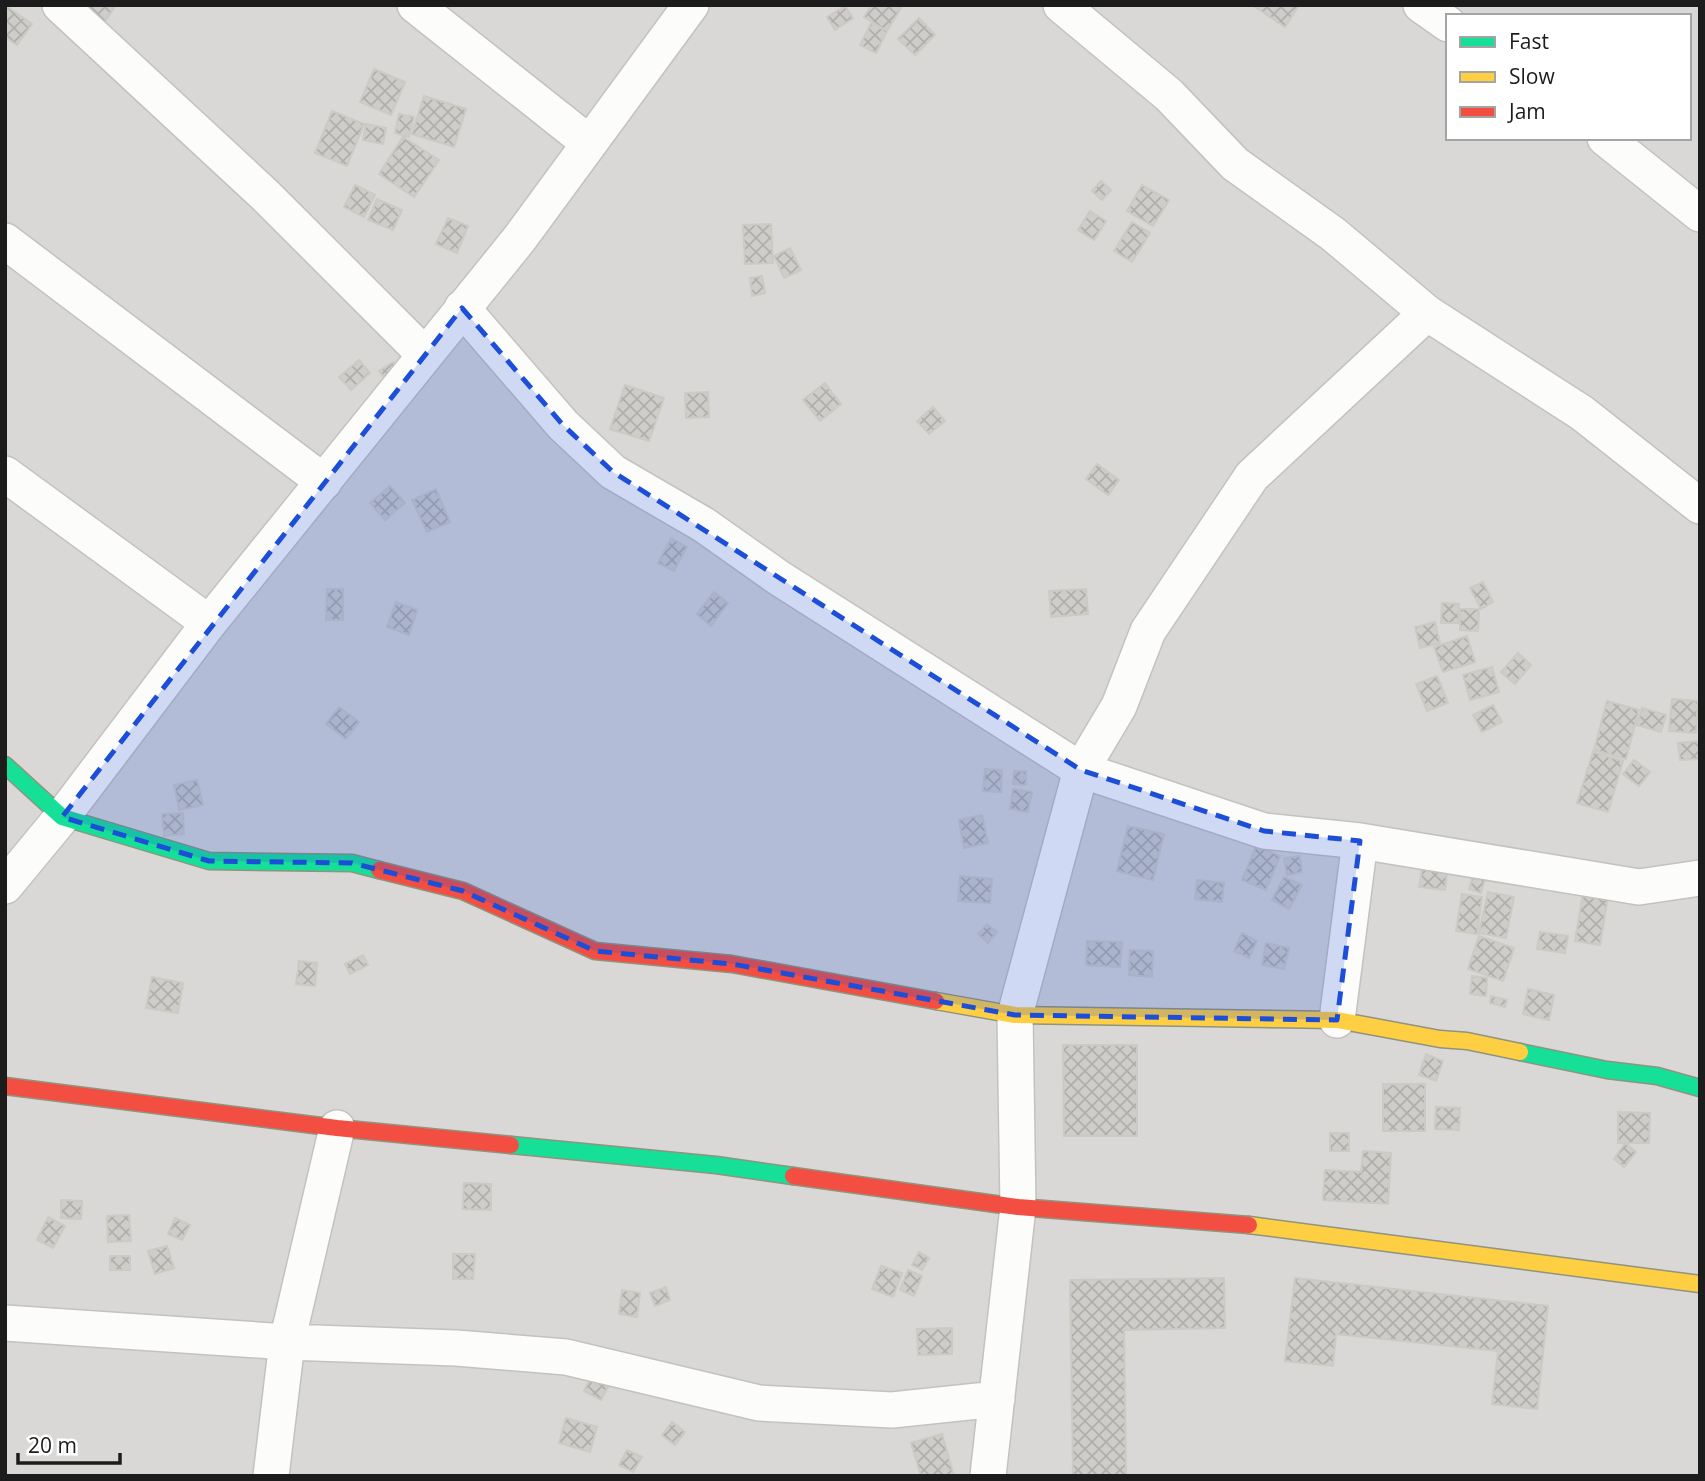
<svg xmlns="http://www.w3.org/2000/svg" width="1705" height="1481" viewBox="0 0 1705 1481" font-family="'Open Sans',sans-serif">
<defs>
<pattern id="building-cross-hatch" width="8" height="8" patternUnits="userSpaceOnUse" patternTransform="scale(1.75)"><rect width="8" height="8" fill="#cecdc9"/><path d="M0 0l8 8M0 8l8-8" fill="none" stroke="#b0afac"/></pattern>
</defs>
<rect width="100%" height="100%" fill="#eae9e4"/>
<!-- residential -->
<path fill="#d9d8d6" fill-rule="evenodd" d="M5,5H1700V1476H5ZM1448,16H1689V138H1448Z"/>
<!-- building -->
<path fill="url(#building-cross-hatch)" stroke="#cdcac5" stroke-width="2" d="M5,5L32,24L17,45L5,37Z
M83,5H110L114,8L103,24Z
M872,5H897L901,8L887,31L864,17Z
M1252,5H1299L1285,27Z
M845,6L853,18L835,30L827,17Z
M919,18L935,35L915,55L898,39Z
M871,23L887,31L876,53L860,45Z
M374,69L405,82L391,115L360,102Z
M424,96L466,109L454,147L412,134Z
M332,111L364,124L347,166L315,153Z
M399,114L414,117L409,137L395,133Z
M366,124L386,128L383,144L363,140Z
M403,137L439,160L414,197L379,174Z
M1101,181L1111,190L1102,200L1092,191Z
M355,185L375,195L364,217L344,207Z
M1142,185L1169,200L1153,226L1127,211Z
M377,199L402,210L393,230L368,220Z
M1090,211L1106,221L1094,240L1078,230Z
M448,218L468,226L457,253L436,244Z
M1132,222L1150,233L1132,262L1114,251Z
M771,224L773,263L745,264L743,225Z
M790,248L801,270L784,278L774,256Z
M762,276L765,293L752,296L750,278Z
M359,360L370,373L351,390L339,377Z
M393,362L403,376L390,385L379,371Z
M825,383L841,404L820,421L803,400Z
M625,385L664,398L649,441L610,429Z
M708,392L709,417L686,418L685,393Z
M933,407L945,421L929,434L917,421Z
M1097,464L1119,480L1108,495L1086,479Z
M390,486L405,503L385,520L370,503Z
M436,489L450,522L427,532L412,500Z
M671,538L687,547L674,571L658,563Z
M1483,582L1493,602L1481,609L1470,588Z
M327,589H343V620H326Z
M1086,589L1088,614L1051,617L1049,591Z
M714,592L728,603L711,626L697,614Z
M396,602L417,610L409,635L387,627Z
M1442,603L1459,604L1458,623H1441Z
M1460,609H1479L1478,631L1460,630Z
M1435,622L1440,643L1420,648L1415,627Z
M1467,636L1475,662L1443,672L1434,647Z
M1518,653L1531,665L1515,684L1501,672Z
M1492,667L1499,692L1470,700L1463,675Z
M1437,676L1448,703L1427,711L1416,684Z
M1672,699L1698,701L1696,733L1669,731Z
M1607,701L1639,710L1626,759L1594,750Z
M1493,705L1502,722L1482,732L1473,715Z
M339,707L359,722L346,739L326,724Z
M1642,708L1666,715L1661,732L1637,725Z
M1700,741V759L1680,760L1678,743Z
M1593,752L1623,761L1608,812L1577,803Z
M1634,760L1650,772L1639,786L1623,774Z
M985,769L1002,770L1001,792L983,791Z
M1014,771H1026V785L1013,784Z
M197,780L203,805L179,810L174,785Z
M1013,789L1032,792L1028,812L1010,809Z
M183,813L184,834L164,836L162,814Z
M982,815L988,843L964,848L959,820Z
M1128,826L1164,834L1153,880L1117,871Z
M1256,846L1280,856L1266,890L1242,880Z
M1300,856L1302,872L1287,875L1284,858Z
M1423,862L1448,865L1445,890L1419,887Z
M1474,872L1486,876L1481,893L1469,889Z
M960,876L992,879L990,903L958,901Z
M1284,877L1302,885L1289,909L1272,900Z
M1197,880L1224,883L1222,902L1195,899Z
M1584,887L1609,890L1600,945L1575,941Z
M1488,892L1514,897L1506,938L1479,933Z
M1462,894L1482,897L1477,934L1456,931Z
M987,924L997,932L988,943L978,934Z
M1540,932L1568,936L1565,953L1537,949Z
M1242,933L1257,941L1249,958L1234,951Z
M1479,936L1514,948L1503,981L1468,969Z
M1087,941L1122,942L1120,967L1086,965Z
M1266,943L1289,948L1284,969L1262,965Z
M1130,950L1153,951L1152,977L1129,975Z
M363,955L368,965L350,974L345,964Z
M299,961L317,963L315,986L296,984Z
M1472,976L1487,978L1486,996L1470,994Z
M152,977L183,983L178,1013L146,1008Z
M1528,989L1554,995L1549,1020L1523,1014Z
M1491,996L1507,1000L1505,1007L1490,1003Z
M1063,1045H1137V1136H1064Z
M1426,1054L1443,1061L1436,1081L1419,1075Z
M1383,1084H1425V1131H1383Z
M1436,1107L1460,1108L1459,1130L1435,1129Z
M1618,1112L1650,1113L1649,1143H1618Z
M1330,1133H1349V1151H1330Z
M1625,1143L1636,1152L1624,1167L1614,1159Z
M1363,1151L1391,1153L1388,1204L1323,1200L1325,1170L1361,1172Z
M464,1183L491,1184V1210L463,1209Z
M61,1200L82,1201L81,1219L61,1218Z
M129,1215L131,1241L108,1242L107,1216Z
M48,1217L65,1226L53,1248L37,1240Z
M175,1218L190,1225L182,1240L168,1234Z
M167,1246L174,1268L155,1274L148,1251Z
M919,1252L929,1258L922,1270L912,1265Z
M453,1254H475L473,1279H453Z
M110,1256H130V1270H110Z
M881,1266L902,1273L893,1297L872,1289Z
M908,1270L922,1276L914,1296L900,1290Z
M1224,1278L1225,1328L1124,1330L1126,1476H1073L1070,1280Z
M1295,1278L1548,1306L1537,1409L1492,1404L1498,1351L1336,1334L1333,1366L1285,1361Z
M666,1287L670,1300L655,1306L650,1293Z
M622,1290L640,1293L637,1317L619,1314Z
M952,1328V1354L918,1355L917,1329Z
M596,1367L614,1376L601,1400L584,1391Z
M566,1418L597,1427L590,1452L559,1443Z
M672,1422L685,1432L675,1445L662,1435Z
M942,1434L954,1476H921L911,1443Z
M627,1450L642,1457L633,1472L619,1465Z"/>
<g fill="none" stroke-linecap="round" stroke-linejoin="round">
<!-- street casing -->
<g stroke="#c3c2c0" stroke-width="38">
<path id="street" d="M60,5L266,196L425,355
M415,5L589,143
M1061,5L1169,95L1235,164L1333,234L1427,313L1582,413L1700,506
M1421,5L1448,24
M1605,138L1700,214
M5,241L324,482
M462,308L563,425L613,472L704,525L779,578L1081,770L1264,831L1360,841L1639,887L1700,878
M5,474L209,623
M5,886L62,817L209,623L520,238L691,5
M1337,1020L1360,841
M5,1323L287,1342L456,1348L566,1357L759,1403L892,1410L997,1399
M271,1476L287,1342L337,1128
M988,1476L1018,1207L1015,1015L1081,770L1119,706L1148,631L1252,476L1427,313"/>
</g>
<!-- fast casing -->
<g stroke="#90937d" stroke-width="19">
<path id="fast" d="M5,765L62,817L209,861L352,863L379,870
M1520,1052L1607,1070L1657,1076L1700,1088
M511,1145L716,1165L793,1176"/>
</g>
<!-- slow casing -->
<g stroke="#90937d" stroke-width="19">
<path id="slow" d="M936,1001L1015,1015L1337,1020L1440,1039L1467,1041L1520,1052
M1249,1225L1700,1284"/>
</g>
<!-- jam casing -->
<g stroke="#90937d" stroke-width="19">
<path id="jam" d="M379,870L463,891L595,951L732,964L936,1001
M5,1086L337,1128L511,1145
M793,1176L1018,1207L1249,1225"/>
</g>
<!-- street -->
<use href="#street" stroke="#fcfcfb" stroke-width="35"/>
<!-- fast -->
<use href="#fast" stroke="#16e098" stroke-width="16"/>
<!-- slow -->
<use href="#slow" stroke="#ffcf43" stroke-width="16"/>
<!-- jam -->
<use href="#jam" stroke="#f24e42" stroke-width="16"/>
</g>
<!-- marked area -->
<path fill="#1d4ed8" fill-opacity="0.2" stroke="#1d4ed8" stroke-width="5" stroke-dasharray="14 9" stroke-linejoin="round" d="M462,308L563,425L613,472L1081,770L1264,831L1360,841L1337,1020L1015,1015L732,964L595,951L463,891L352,863L209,861L62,817Z"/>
<!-- border -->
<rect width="1705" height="1481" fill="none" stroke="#1c1c1c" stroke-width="14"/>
<!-- legend -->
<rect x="1446" y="14" width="245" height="126" fill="#ffffff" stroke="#a4a4a4" stroke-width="2"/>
<rect x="1460" y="37" width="35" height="10" fill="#16e098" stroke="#a4a4a4" stroke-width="2"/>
<text x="1509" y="49" font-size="21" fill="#1c1c1c">Fast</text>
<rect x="1460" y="72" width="35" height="10" fill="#ffcf43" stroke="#a4a4a4" stroke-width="2"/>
<text x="1509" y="84" font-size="21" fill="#1c1c1c">Slow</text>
<rect x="1460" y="107" width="35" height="10" fill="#f24e42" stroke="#a4a4a4" stroke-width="2"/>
<text x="1509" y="119" font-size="21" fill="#1c1c1c">Jam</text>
<!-- scale -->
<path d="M18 1453v10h102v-10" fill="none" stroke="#1c1c1c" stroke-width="3.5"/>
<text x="28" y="1453" font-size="21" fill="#1c1c1c" stroke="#ffffff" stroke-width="5" paint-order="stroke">20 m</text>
</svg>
